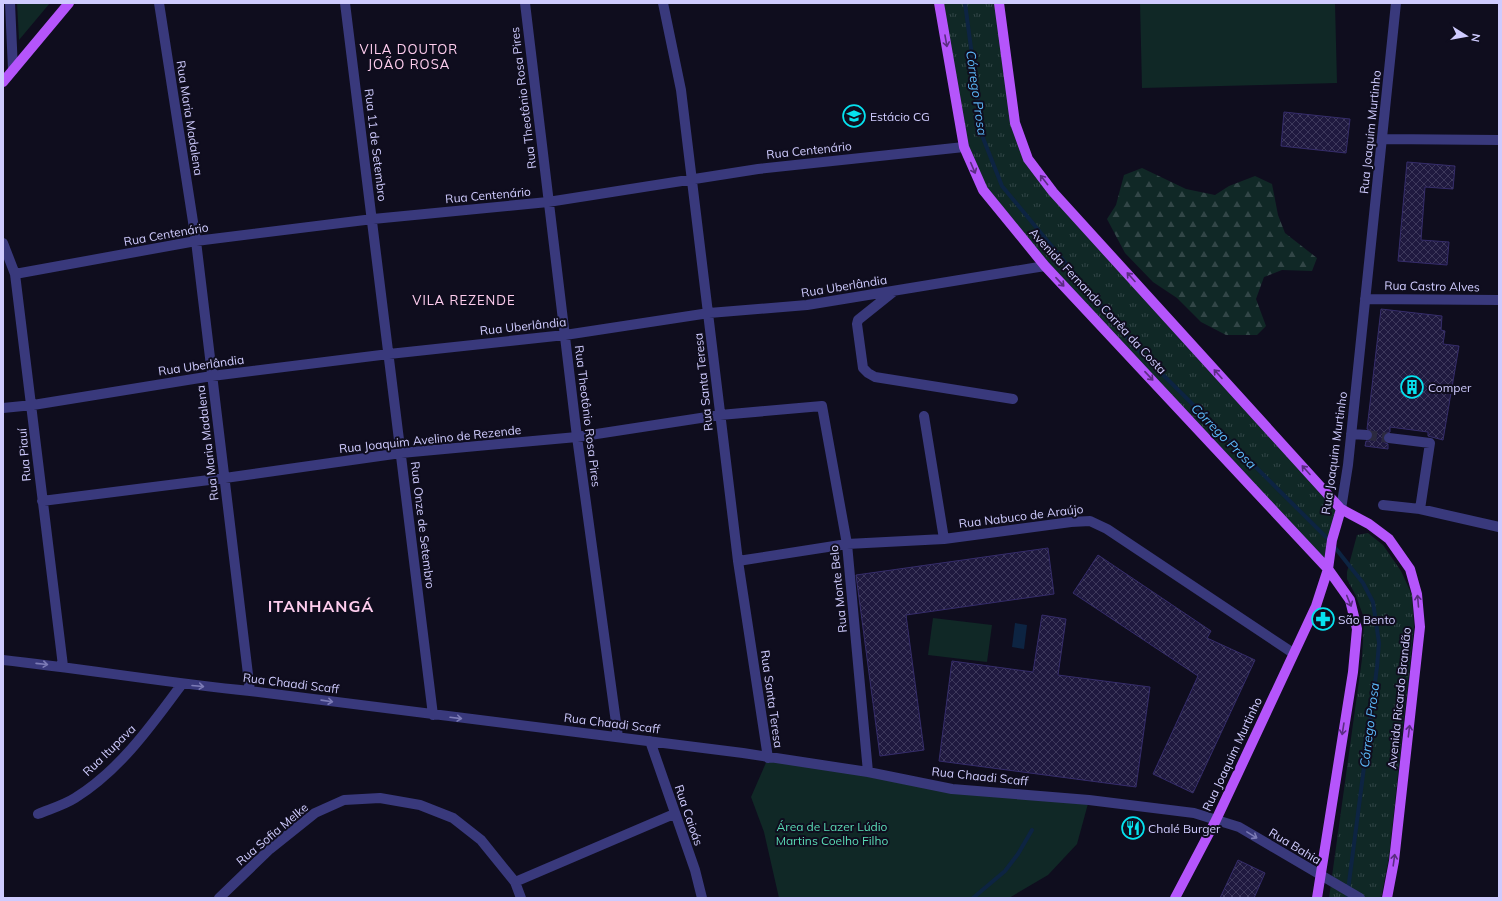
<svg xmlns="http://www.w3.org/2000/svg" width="1502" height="901" viewBox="0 0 1502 901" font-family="Mulish,sans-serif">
<defs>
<pattern id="grass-tufts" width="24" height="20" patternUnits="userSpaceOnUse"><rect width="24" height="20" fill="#102826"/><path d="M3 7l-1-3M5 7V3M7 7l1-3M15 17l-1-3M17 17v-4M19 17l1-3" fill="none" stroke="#324647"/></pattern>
<pattern id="forest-firs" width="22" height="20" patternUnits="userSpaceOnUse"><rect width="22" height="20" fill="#102826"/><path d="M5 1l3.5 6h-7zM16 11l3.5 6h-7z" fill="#324647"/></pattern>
<pattern id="building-cross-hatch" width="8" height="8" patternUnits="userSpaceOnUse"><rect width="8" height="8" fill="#1f193f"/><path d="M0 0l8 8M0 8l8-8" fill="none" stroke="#3e395c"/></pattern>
</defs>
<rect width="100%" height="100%" fill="#0f0d1e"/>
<!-- grass -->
<path fill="url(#grass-tufts)" d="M939,3H999L1015,123L1028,159L1341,509L1328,569L1000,212L964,147Z
M1368,533L1383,545L1401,571L1412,595L1414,627L1389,857L1381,898H1329L1362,659L1364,618L1356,596L1347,579V572L1357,535Z"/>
<!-- forest -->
<path fill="url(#forest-firs)" d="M1142,168L1186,189L1215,195L1229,186L1255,176L1272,184L1278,215L1285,233L1317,258L1312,271L1282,270L1264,277L1256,299L1266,326L1257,335H1226L1201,322L1177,298L1153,282L1125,253L1107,219L1116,205L1124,175Z"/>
<!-- park -->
<path fill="#102826" d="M17,3H50L19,40Z
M1140,3H1335L1337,83L1142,88Z
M933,618L992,625L987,662L928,655Z
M768,758L952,789L1089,800L1077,844L1048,875L1009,898H779L764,832L751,797Z"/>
<!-- water -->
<path fill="#0d2442" d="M1015,623L1027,625L1024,649L1012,647Z"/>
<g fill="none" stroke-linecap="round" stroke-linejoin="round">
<!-- stream -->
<path stroke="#0d2442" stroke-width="4" d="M965,3L983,138L1002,186L1135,347L1329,540L1363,583L1373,602L1379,643L1377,667L1347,898
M973,898L1005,871L1018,854L1032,830"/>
</g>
<!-- building -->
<path fill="url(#building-cross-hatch)" stroke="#352c6a" d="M1284,112L1350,119L1346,153L1281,146Z
M1407,162L1455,166L1453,189L1425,187L1421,240L1449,242L1447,265L1398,261Z
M1381,309L1442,316L1441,330L1445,331L1443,344L1459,346L1443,440L1428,436V432L1390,427V432L1384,434L1383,438L1385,443L1388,444V449L1365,446L1366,441H1370L1373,436V432L1367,429Z
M1048,548L1054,594L906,615L924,750L880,756L856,575Z
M1098,555L1211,631L1207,638L1255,660L1193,793L1153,774L1198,676L1073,593Z
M1042,615L1066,619L1058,675L1150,687L1136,787L939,761L952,661L1033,672Z
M1238,860L1265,873L1254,898H1220Z"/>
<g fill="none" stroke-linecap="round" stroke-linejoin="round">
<!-- minor-tunnel -->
<path stroke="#2c2a40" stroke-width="10" stroke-dasharray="10 5" stroke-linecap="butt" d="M1367,435L1389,438"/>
<!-- minor -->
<path stroke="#39397c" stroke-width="10" d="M10,3L13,70
M159,3L196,241L250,691
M345,3L433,715
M525,3L577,437L618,737
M663,3L681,90L738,561L768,758
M1382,139L1499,140
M3,243L15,274L63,666
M15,274L196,241L373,219L548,202L758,169L964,147
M893,292L858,320L857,324L863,368L868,373L875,377L1013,399
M1365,299L1499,300
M3,408L33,405L212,376L389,354L565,335L709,313L807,305L1045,266
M924,416L944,539
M1351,434L1367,435
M1389,438L1430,443L1420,509
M42,501L225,478L401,453L577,437L720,415L822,406L847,544L868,772
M1383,505L1420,509L1499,527
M1341,509L1348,465L1396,3
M738,561L847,544L944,539L1071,522L1090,521L1107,529L1293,653
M3,660C86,669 167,683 250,691L743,753L868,772L952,789L1089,800L1194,813L1239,827L1360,898
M650,741L695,870L702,898
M38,814C50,809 64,805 75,798C120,770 151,726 182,684
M515,882L674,814
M219,898L270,849L315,813L344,800L380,798L420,805L453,818L481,840L515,882L521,898"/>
<!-- major -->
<path stroke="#b555fb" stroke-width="10" d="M939,3L964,147L983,190L1045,266L1328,569L1350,600L1357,629L1353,672L1317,898
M999,3L1015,123L1028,159L1053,192L1341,509L1369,524L1389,539L1410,569L1417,594L1420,627L1394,861L1387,898
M3,82L69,3
M1175,898L1216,820L1316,606L1328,569L1332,540L1341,509"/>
</g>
<!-- one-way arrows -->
<defs><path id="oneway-shaft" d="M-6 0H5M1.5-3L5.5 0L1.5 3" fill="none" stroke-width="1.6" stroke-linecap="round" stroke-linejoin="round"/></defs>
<g stroke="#5a2d81">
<use href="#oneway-shaft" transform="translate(946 41) rotate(80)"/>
<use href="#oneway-shaft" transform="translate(973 168) rotate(67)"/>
<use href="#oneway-shaft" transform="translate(1044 180) rotate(-128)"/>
<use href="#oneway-shaft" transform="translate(1131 277) rotate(-132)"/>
<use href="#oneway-shaft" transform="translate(1060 282) rotate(47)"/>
<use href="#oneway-shaft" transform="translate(1218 374) rotate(-132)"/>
<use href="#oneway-shaft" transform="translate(1149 376) rotate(47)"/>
<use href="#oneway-shaft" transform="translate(1306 470) rotate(-132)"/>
<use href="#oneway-shaft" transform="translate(1349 601) rotate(68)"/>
<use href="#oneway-shaft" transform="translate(1418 601) rotate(-95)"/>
<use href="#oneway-shaft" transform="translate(1343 729) rotate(99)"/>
<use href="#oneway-shaft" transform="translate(1409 731) rotate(-83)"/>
<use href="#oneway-shaft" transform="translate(1394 860) rotate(-82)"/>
</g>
<g stroke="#7c7bb6">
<use href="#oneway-shaft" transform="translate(42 664) rotate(6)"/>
<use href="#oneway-shaft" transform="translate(198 686) rotate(5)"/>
<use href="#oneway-shaft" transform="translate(327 701) rotate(8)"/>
<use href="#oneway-shaft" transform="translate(456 718) rotate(7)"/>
<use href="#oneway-shaft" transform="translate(1252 835) rotate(31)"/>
</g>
<!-- icons -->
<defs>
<g id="university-ring" transform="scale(1.15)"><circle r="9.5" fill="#0f0d1e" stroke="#06e2ef" stroke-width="1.5"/><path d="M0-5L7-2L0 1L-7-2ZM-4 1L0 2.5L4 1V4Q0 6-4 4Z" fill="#06e2ef"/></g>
<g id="building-ring" transform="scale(1.15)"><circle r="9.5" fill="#0f0d1e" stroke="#06e2ef" stroke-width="1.5"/><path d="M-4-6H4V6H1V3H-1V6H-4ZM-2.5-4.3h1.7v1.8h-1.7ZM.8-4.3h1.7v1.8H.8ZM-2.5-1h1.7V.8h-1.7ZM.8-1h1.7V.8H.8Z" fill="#06e2ef"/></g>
<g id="pharmacy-ring" transform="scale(1.15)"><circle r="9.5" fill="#0f0d1e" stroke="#06e2ef" stroke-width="1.5"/><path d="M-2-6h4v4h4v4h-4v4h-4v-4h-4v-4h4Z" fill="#06e2ef"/></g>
<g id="restaurant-ring" transform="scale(1.15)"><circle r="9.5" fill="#0f0d1e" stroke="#06e2ef" stroke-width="1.5"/><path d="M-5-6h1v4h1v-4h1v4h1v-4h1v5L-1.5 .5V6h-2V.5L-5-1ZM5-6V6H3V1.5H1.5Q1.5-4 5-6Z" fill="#06e2ef"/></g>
</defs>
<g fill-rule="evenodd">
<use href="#university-ring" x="854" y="116"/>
<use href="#building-ring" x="1412" y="387"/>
<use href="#pharmacy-ring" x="1323" y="619"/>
<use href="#restaurant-ring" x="1133" y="828"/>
</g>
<g text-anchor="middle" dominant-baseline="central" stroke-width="4" stroke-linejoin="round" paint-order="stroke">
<!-- street labels -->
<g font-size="12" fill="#cfcbfe" stroke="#0f0d1e">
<text transform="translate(523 98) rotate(-97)">Rua Theotônio Rosa Pires</text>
<text transform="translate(190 118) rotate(81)">Rua Maria Madalena</text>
<text transform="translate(1370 132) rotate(-84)">Rua Joaquim Murtinho</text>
<text transform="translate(376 145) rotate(83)">Rua 11 de Setembro</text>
<text transform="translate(809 150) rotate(-6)">Rua Centenário</text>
<text transform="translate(488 195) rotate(-5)">Rua Centenário</text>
<text transform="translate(166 234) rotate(-10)">Rua Centenário</text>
<text transform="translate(844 286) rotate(-9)">Rua Uberlândia</text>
<text transform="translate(1432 286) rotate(1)">Rua Castro Alves</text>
<text transform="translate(1098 301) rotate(47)">Avenida Fernando Corrêa da Costa</text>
<text transform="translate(523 326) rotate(-6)">Rua Uberlândia</text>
<text transform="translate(201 365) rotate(-8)">Rua Uberlândia</text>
<text transform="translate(703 382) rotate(-96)">Rua Santa Teresa</text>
<text transform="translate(588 416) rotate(83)">Rua Theotônio Rosa Pires</text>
<text transform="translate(430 439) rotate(-6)">Rua Joaquim Avelino de Rezende</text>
<text transform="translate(207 443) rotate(-97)">Rua Maria Madalena</text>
<text transform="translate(1334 453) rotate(-82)">Rua Joaquim Murtinho</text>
<text transform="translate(24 455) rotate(-95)">Rua Piauí</text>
<text transform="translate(1021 516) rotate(-7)">Rua Nabuco de Araújo</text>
<text transform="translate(423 525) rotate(83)">Rua Onze de Setembro</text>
<text transform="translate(838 589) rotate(-96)">Rua Monte Belo</text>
<text transform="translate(291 683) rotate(7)">Rua Chaadi Scaff</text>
<text transform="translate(1399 698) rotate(-84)">Avenida Ricardo Brandão</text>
<text transform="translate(772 699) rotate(82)">Rua Santa Teresa</text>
<text transform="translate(612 723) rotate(7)">Rua Chaadi Scaff</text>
<text transform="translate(109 750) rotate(-44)">Rua Itupava</text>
<text transform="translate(1232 754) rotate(-65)">Rua Joaquim Murtinho</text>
<text transform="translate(980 776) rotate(6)">Rua Chaadi Scaff</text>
<text transform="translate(689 815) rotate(71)">Rua Caioás</text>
<text transform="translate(272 834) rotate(-40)">Rua Sofia Melke</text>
<text transform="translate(1295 846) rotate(31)">Rua Bahia</text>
</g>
<!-- poi labels -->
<g font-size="12" fill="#cfcbfe" stroke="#0f0d1e" text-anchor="start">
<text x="870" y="116">Estácio CG</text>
<text x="1428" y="387">Comper</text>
<text x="1338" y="619">São Bento</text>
<text x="1148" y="828">Chalé Burger</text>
</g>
<!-- park labels -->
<g font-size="12" fill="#5adbb5" stroke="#0f0d1e">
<text x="832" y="826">Área de Lazer Lúdio<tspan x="832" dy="14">Martins Coelho Filho</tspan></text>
</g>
<!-- neighbourhood labels -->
<g font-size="13" letter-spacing="1" fill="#fecdee" stroke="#0f0d1e">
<text x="409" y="49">VILA DOUTOR<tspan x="409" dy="15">JOÃO ROSA</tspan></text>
<text x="464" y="300">VILA REZENDE</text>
</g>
<!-- water labels -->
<g font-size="13" font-style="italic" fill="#5cb9fb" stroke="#0f0d1e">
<text transform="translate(977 93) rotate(82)">Córrego Prosa</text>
<text transform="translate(1224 436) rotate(45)">Córrego Prosa</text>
<text transform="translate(1369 725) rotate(-83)">Córrego Prosa</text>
</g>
<!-- district labels -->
<g font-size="16" font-weight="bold" letter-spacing="1" fill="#fecdee" stroke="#0f0d1e">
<text x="321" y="606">ITANHANGÁ</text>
</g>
</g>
<!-- border -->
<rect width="1502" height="901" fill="none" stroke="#cfcbfe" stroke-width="8"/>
<!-- north arrow -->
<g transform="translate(1466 36) rotate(101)" stroke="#0f0d1e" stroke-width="3" paint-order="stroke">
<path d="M0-3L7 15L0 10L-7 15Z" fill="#cfcbfe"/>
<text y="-6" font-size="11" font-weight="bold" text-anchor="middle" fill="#cfcbfe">N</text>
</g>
</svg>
